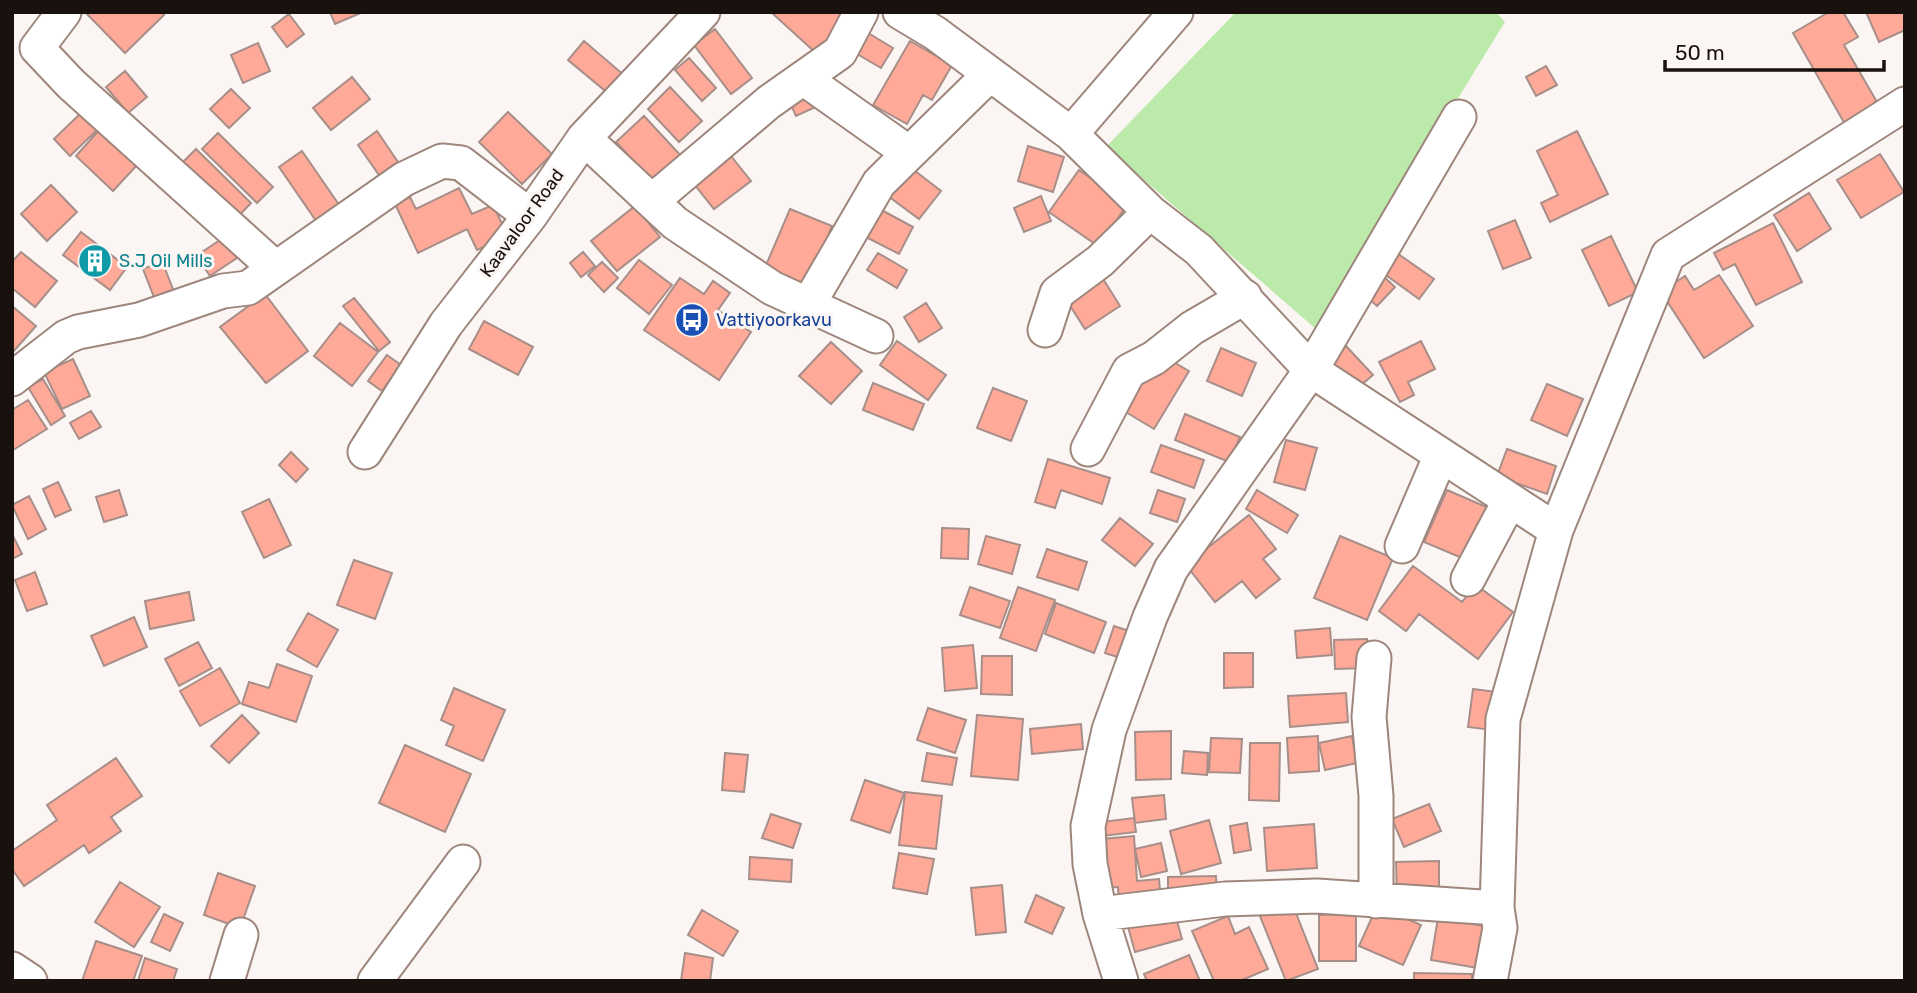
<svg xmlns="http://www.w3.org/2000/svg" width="1917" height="993" viewBox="0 0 1917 993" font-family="Rubik,sans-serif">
<rect width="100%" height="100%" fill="#fbf6f4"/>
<!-- green -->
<path fill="#bceaab" d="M1236,12H1496L1505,22L1316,329L1106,147Z"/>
<!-- building -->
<path fill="#ffa998" stroke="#a88e88" stroke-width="2" d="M85,12H161L164,15L125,53Z
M330,12H363L335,24Z
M847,12L851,15L816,53L772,13Z
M1829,12H1843L1858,37L1844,45L1884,114L1850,133L1793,33Z
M1866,12H1905V30L1879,42Z
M289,14L304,34L287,47L272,27Z
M715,29L752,78L731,94L694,45Z
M865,31L893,48L881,68L852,51Z
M584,41L625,76L609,94L568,60Z
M910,41L952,65L932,100L923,95L907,124L873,105Z
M258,43L270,71L243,83L231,55Z
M689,58L716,88L702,101L675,70Z
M1546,66L1557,85L1536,96L1526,77Z
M125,71L147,97L128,113L106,87Z
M352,77L370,99L331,130L313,108Z
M670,87L702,121L679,142L648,109Z
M231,89L250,108L229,128L210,109Z
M814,91L820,105L796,116L790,103Z
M82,112L98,129L70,156L54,139Z
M508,112L552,154L522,184L479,142Z
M644,116L683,158L656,185L616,142Z
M100,129L138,164L113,191L76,156Z
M377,131L398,162L379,175L358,145Z
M1577,131L1608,194L1550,222L1541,203L1558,195L1537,151Z
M218,133L273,187L257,203L202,149Z
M1028,146L1064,157L1053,192L1018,181Z
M196,149L251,203L235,220L180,165Z
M302,151L344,212L321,228L279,167Z
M1880,154L1904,192L1861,218L1837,180Z
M731,156L751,181L714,209L694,184Z
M910,167L941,191L919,219L888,196Z
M1079,170L1128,204L1098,246L1049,212Z
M51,185L77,212L47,241L21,214Z
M459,188L472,214L493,205L508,236L477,250L467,229L418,253L395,204L410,197L416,209Z
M1809,193L1831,229L1797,251L1774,215Z
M1041,196L1051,221L1024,232L1014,208Z
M635,206L660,237L617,271L591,241Z
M876,207L913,227L899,254L862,235Z
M790,209L832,226L807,287L764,270Z
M1515,220L1531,258L1503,269L1488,231Z
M1773,223L1802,282L1756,305L1735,264L1723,270L1714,253Z
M81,232L127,267L110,290L63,255Z
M229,234L243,254L210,276L196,256Z
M1611,236L1638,292L1609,306L1582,250Z
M1394,251L1434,279L1419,299L1379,270Z
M21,252L57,281L35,307L12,288V262Z
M583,252L595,266L581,277L570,263Z
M878,253L907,270L897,288L867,270Z
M639,260L672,285L649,314L617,288Z
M162,261L176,297L157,305L143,269Z
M602,262L618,278L604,292L588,275Z
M1100,274L1120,306L1085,329L1065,298Z
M1382,275L1395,287L1377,306L1364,294Z
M1719,275L1753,326L1704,358L1661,292L1685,276L1694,290Z
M680,278L704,294L713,281L730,293L718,310L751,332L719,380L644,330Z
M265,294L308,351L266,383L220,327Z
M354,298L390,342L379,351L343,306Z
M926,303L942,328L919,342L904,317Z
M12,306L36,326L12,353Z
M484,321L533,347L518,375L469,349Z
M340,323L378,352L352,386L314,356Z
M897,341L946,375L928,400L880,365Z
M1421,341L1435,369L1408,382L1414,395L1400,402L1379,362Z
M831,342L862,371L831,404L799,376Z
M1346,346L1373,375L1353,392L1327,363Z
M1221,348L1256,363L1242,396L1207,381Z
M1158,353L1189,371L1154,429L1124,411Z
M387,355L401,365L382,391L368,381Z
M73,359L90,396L62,409L44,372Z
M43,379L65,416L51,425L28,387Z
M873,383L924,404L913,430L863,410Z
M1547,384L1583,399L1567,436L1531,420Z
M993,388L1027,401L1011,441L977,428Z
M28,400L47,429L13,450L12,410Z
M91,411L101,427L79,439L70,423Z
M1185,414L1240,437L1229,462L1175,440Z
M1286,440L1317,448L1305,490L1274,482Z
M1161,445L1204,460L1194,488L1151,472Z
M1507,449L1556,466L1547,494L1497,476Z
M291,452L308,469L296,482L279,465Z
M1048,459L1110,478L1102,504L1061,490L1055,508L1035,502Z
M58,482L71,510L55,517L43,489Z
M119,490L127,515L104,522L96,497Z
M1158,490L1185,499L1177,522L1150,513Z
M1257,490L1298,515L1287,533L1246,509Z
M1447,490L1491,509L1469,561L1424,542Z
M29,496L46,529L28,539L12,505Z
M269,499L291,545L264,558L242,512Z
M1249,515L1276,549L1263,559L1280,579L1256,598L1242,581L1215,602L1186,565Z
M1120,518L1153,544L1135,566L1102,540Z
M942,528L969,529L968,559L941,558Z
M12,534L22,554L12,559Z
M986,536L1020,545L1012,574L978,564Z
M1340,536L1393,558L1367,620L1314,598Z
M1047,549L1087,562L1078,590L1037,577Z
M354,560L392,573L375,619L337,605Z
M1413,566L1462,602L1476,585L1513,612L1478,659L1419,614L1406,631L1379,611Z
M35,572L47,604L27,611L15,580Z
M970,587L1010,601L1000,628L960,615Z
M1018,587L1055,600L1036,651L1000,638Z
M189,592L194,620L150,629L145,601Z
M1056,603L1106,622L1094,653L1045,634Z
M308,613L338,630L317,667L287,650Z
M134,617L147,647L104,666L91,636Z
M1114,626L1138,634L1130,661L1105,653Z
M1330,628L1332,655L1297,658L1295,631Z
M1367,639V668L1335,669L1334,640Z
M198,642L212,668L179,686L165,659Z
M973,645L977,688L945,691L942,648Z
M1224,653H1253V687L1224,688Z
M982,656H1012V695L981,694Z
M277,664L312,676L296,722L242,704L249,682L269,688Z
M220,668L240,703L200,726L180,691Z
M454,688L505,710L483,761L446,745L454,726L441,720Z
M1473,689L1520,695L1515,733L1468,727Z
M1346,693L1348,722L1290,727L1288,696Z
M928,708L966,720L955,753L917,740Z
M242,715L259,733L229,763L211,746Z
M977,715L1023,719L1018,780L971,776Z
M1081,724L1083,749L1032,754L1030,729Z
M1171,731V779L1136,780L1135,732Z
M1318,736L1319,771L1289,773L1287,738Z
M1352,736L1357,763L1325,770L1319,743Z
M1211,738L1242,739L1240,773L1209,772Z
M1250,743H1280L1279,801L1249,800Z
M405,745L471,774L445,832L379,803Z
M1184,751L1208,753L1207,775L1182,773Z
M725,753L748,755L744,792L722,790Z
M927,753L957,758L952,785L922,781Z
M116,758L142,796L111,817L121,831L89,853L84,845L24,886L12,869V851L57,820L47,805Z
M865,780L904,793L890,833L851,820Z
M905,792L942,796L936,849L899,845Z
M1164,795L1166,819L1135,823L1132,798Z
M1429,804L1441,831L1404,847L1392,819Z
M771,814L801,824L793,848L762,838Z
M1134,818L1136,832L1103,836L1101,822Z
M1209,820L1221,863L1181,874L1170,831Z
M1247,823L1251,850L1234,853L1230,826Z
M1314,824L1317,868L1267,871L1264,828Z
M1134,836L1137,881L1159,879L1161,902L1119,905L1118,887L1106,888L1102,839Z
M1161,843L1167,871L1141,877L1135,849Z
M899,853L934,859L927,894L893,888Z
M750,857L792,860L791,882L749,879Z
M1439,861V894L1397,895L1396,862Z
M218,873L255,886L240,928L204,915Z
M1216,876L1217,894L1168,895V877Z
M120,882L160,907L134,947L95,922Z
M1002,885L1006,932L976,935L971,888Z
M1036,895L1064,908L1052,934L1025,922Z
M1292,903L1318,969L1286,981L1260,916Z
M1377,906L1421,925L1403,965L1359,946Z
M702,910L738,931L723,956L688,935Z
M1174,910L1182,939L1135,952L1127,923Z
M164,914L183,923L170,951L151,942Z
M1356,914V961H1319V915Z
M1228,916L1235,934L1249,927L1268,969L1240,981H1214L1192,931Z
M1438,918L1484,926L1478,968L1431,960Z
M96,941L142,956L133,981H82Z
M685,953L713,958L710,981H681Z
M1189,955L1200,981H1147L1144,974Z
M145,958L177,969L173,981H138Z
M1414,973L1472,974V981H1414Z"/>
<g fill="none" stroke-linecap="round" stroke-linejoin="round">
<!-- minor casing -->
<g stroke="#9e867c" stroke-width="37">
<path id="minor" d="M64,12L37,48L71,84L274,267
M900,12L935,33L1071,134L1176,12
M803,78L909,153
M1071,134L1150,212L1199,250L1311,370L1556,530
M584,138L675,223L772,288L876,336
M652,201L769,102L840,52L861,12
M808,305L879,183L990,74
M1045,330L1057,293L1100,261L1150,212
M12,379L66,337L78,332L139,320L223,291L248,288L404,179L442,161L461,163L530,216
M1088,449L1129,371L1154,358L1192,328L1245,297
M365,452L446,324L530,216L584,138L703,12
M1402,546L1441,455
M1468,579L1510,500
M1374,658L1369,717L1376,796V901
M1100,914L1090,864L1088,826L1109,730L1150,617L1171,569L1311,370L1459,117
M12,969L30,981
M227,981L241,935
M375,981L463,862
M1121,981L1100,914L1225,899L1317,896L1497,908
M1490,981L1500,928L1497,908L1503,719L1556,530L1668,255L1905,104"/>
</g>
<!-- minor -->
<use href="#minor" stroke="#fff" stroke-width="33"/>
</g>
<!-- icons -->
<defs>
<g id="building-disc" transform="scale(1.75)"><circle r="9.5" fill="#0f9aa8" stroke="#fbf6f4"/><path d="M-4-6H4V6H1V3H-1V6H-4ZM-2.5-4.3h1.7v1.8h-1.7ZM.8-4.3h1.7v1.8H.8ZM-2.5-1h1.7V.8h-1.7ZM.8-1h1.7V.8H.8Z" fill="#fff"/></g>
<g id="bus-disc" transform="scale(1.75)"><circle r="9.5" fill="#1a4fb4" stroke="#fbf6f4"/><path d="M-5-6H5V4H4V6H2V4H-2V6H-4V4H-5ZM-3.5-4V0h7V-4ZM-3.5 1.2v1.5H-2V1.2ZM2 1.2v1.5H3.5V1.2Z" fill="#fff"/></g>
</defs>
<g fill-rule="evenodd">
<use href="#building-disc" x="95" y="261"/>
<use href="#bus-disc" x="692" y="320"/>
</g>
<g text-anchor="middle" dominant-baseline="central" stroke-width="6" stroke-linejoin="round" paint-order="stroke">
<!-- street labels -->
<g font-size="18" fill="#19110d" stroke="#fbf6f4">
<text transform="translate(522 223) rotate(-54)">Kaavaloor Road</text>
</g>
<!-- culture labels -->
<g font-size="18" fill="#0d838f" stroke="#fbf6f4" text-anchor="start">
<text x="119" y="261">S.J Oil Mills</text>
</g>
<!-- transit labels -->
<g font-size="18" fill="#164399" stroke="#fbf6f4" text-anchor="start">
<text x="716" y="320">Vattiyoorkavu</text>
</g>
</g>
<!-- border -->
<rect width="1917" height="993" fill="none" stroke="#19110d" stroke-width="28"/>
<!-- scale -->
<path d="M1665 60v10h219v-10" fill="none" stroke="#19110d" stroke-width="3.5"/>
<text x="1675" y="60" font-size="21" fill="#19110d" stroke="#fbf6f4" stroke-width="5" paint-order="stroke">50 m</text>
</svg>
